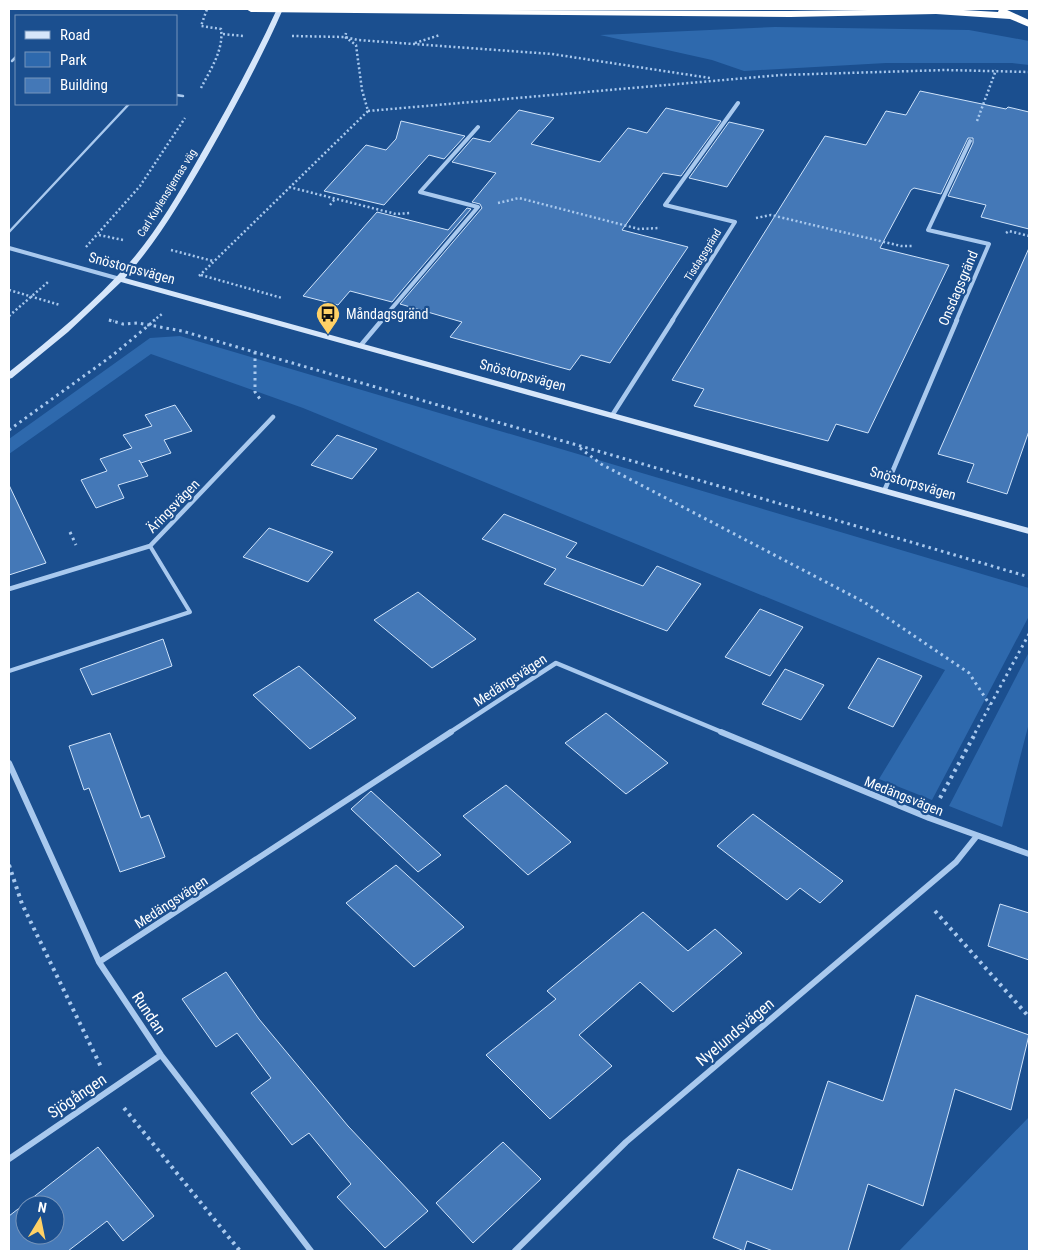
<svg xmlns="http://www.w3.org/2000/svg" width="1038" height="1260" viewBox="0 0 1038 1260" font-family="'Roboto Condensed',sans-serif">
<rect width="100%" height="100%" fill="#1b4f8f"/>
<!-- green -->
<path fill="#2e69ad" d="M775,27L969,30L1029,41V65L1012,63H886L744,71L712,60L600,35Z
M180,336L1029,588V616L932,800L879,779L945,670L303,408L151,354L9,454V439L150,338Z
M1029,652V723L1002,827L949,806Z
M1029,1117V1251H899Z"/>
<!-- building -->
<path fill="#4478b7" stroke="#cfe3fa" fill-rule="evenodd" d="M920,91L1006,109L1008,107L1029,112V229L981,217L986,205L948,196L973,143V138H968L941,194L914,188L911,190L880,248L949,265L868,433L836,424L828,441L694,406L704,389L672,380L825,136L866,145L886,111L906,115Z
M666,108L721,121L681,176L663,173L622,230L688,247L610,363L581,355L570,370L450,337L462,322L400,304L482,208L480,204L472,202L496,173L452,162L473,138L490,142L519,110L554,118L531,144L600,162L628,128L647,133Z
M401,121L465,136L444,159L429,155L384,205L324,191L366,145L386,150L396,139Z
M729,122L764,130L727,187L689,178Z
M467,208L471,209L392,302L350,291L338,305L303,296L377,212L448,230Z
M1029,248V431L1007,494L967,482L974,464L938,454Z
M175,405L192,431L164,440L171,453L141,463L139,460L148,476L118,485L124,498L96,508L81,480L107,471L100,459L132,448L123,435L152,426L145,415Z
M337,435L377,449L352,479L311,465Z
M9,485L46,563L9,575Z
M504,514L577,543L566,557L643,586L657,566L701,584L667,631L544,584L556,569L482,539Z
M269,528L333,552L308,582L243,557Z
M418,592L476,639L432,668L374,620Z
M760,609L803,627L770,676L725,657Z
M163,639L172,666L92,695L80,669Z
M878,658L922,676L893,727L848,708Z
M299,666L356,718L310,749L253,695Z
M785,669L824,685L801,720L762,704Z
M606,713L668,763L626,794L565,743Z
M110,733L141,818L149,815L165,857L120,872L89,788L84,790L69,746Z
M506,785L571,842L528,875L463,816Z
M371,791L441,855L418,872L351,809Z
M753,814L824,867L843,881L820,903L800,888L787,900L717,846Z
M396,865L464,927L414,967L346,903Z
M1000,904L1029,913V960L988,946Z
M643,912L688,951L715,929L742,953L673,1012L640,982L579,1035L612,1066L550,1119L486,1055L556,999L547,991Z
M226,972L259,1019L348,1126L428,1211L385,1248L337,1197L351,1184L309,1133L292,1145L251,1093L271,1078L237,1033L216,1047L182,999Z
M916,995L1029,1035L1011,1110L955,1089L923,1206L868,1184L848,1251H773L747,1241L744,1251L713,1238L738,1169L792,1190L828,1081L883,1101Z
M503,1142L541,1179L473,1243L436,1203Z
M98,1147L154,1216L123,1241L107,1221L68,1251H9V1216ZM25,1205H55V1235H25Z"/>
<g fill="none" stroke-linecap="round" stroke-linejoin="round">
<!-- path-far2 -->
<path stroke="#a9c9ee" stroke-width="2.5" stroke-dasharray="2 2.5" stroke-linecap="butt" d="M223,34L243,36
M292,36L345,37L358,40L552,54L710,78
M415,43L440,35
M201,88C210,70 224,50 221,29L201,26L207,9
M368,111L781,75L946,70L1029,72
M977,121L996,70
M289,187L396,214L410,213
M498,203L519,198L639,229L660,228
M330,205L335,199
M756,218L771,215L901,246H913
M1006,233L1009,231L1029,236
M99,235L123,240
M86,247L140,186L185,118
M171,250L213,261
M201,275L282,298
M199,276L368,111L362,90L356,45L345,37L346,33
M9,290L60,305
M9,316L48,282
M109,320L114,321
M153,321L162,314"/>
<!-- path-far1 -->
<path stroke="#a9c9ee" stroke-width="3" stroke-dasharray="2.5 4" stroke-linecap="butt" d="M109,320L123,324L138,323L182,331C464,413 747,493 1029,577
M255,352V392L260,399
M9,430L113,355L155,320
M580,448L601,464L864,602L969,673L990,705
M70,532L76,545
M975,733L1029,634"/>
<!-- path -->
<path stroke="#a9c9ee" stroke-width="4" stroke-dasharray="3 4.5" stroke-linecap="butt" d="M940,798L976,732
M9,865L22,904L101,1067
M935,911L1029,1017
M124,1108L240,1251"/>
<!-- lane-far1 -->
<path stroke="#a9c9ee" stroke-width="2.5" d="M12,61L16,57
M176,95L183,96
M9,232L129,104"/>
<!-- lane -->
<path stroke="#a9c9ee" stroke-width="4" d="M9,671L190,612L150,546"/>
<!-- street-far2 -->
<path stroke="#a9c9ee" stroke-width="4" d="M9,248L120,279
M381,321L478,207L420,192L478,127
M672,321L735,222L665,205L738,103
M956,321L989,244L928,230L970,141"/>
<!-- street-far1 -->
<path stroke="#a9c9ee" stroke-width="4.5" d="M361,345L382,320
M613,414L673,320
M885,489L957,320
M9,589L150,546L273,417
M449,733L556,663L724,733"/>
<!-- street -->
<path stroke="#a9c9ee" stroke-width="6" d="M721,732L929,818L1029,854
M9,763L99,962L161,1055L311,1251
M99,962L451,732
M9,1159L161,1055
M515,1251L626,1142L956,862L976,837"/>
<!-- secondary -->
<path fill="#d6e6fa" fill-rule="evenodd" d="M277,9H283C261,59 235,107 208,155C183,198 158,240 125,278L1029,528V534L121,282L68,332L12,378L9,379V372C52,338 94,303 130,262C157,231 177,196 197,161C226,111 253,61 277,9Z"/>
<!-- highway -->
<path fill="#fff" fill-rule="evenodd" d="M246,9L790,11L946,9L998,12L999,9H1005L1029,20V27L1010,19L936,14L790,17L251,12Z"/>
</g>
<!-- icons -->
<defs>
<g id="bus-pin" transform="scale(1.25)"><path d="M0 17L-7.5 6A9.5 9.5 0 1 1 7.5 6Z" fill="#ffd166" stroke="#1b4f8f"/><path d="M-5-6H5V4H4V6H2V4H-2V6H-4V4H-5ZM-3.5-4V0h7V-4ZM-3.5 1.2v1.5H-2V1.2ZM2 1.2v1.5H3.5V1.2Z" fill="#111"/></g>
</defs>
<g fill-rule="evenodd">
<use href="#bus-pin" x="328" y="314"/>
</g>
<g text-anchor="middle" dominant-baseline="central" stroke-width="4.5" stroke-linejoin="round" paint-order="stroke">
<!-- far-street labels -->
<g font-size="11" fill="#fff" stroke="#1b4f8f">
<text transform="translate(167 193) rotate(-58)">Carl Kuylenstjernas väg</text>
<text transform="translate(703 255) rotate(-58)">Tisdagsgränd</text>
</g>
<!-- street labels -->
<g font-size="14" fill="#fff" stroke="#1b4f8f">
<text transform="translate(132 268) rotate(15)">Snöstorpsvägen</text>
<text transform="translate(958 288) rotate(-67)">Onsdagsgränd</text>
<text transform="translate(523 375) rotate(15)">Snöstorpsvägen</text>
<text transform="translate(913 483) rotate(16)">Snöstorpsvägen</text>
<text transform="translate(173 506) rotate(-46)">Äringsvägen</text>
<text transform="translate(510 680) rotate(-33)">Medängsvägen</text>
<text transform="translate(904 796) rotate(22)">Medängsvägen</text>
<text transform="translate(171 902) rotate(-33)">Medängsvägen</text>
</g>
<!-- poi labels -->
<g font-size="14" fill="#fff" stroke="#1b4f8f" text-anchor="start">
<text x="346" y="314">Måndagsgränd</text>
</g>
<!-- near-street labels -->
<g font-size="16" fill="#fff" stroke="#1b4f8f">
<text transform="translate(149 1013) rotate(56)">Rundan</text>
<text transform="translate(735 1032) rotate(-40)">Nyelundsvägen</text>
<text transform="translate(77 1096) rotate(-34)">Sjögången</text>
</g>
</g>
<!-- border -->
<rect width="1038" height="1260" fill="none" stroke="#ffffff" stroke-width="20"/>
<!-- legend -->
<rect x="15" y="15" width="162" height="90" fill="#1b4f8f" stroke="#7695bc"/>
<rect x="25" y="31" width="25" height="8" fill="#d6e6fa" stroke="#7695bc"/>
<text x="60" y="40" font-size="15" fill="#ffffff">Road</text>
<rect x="25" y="52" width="25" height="15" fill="#2e69ad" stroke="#7695bc"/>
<text x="60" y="65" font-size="15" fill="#ffffff">Park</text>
<rect x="25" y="78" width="25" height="15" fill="#4478b7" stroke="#7695bc"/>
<text x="60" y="90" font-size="15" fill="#ffffff">Building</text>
<!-- north arrow -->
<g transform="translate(40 1220) rotate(10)"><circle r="24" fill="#1b4f8f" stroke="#7695bc"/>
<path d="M0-4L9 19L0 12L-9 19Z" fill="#ffd166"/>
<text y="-8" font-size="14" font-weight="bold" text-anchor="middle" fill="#ffffff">N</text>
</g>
</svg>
